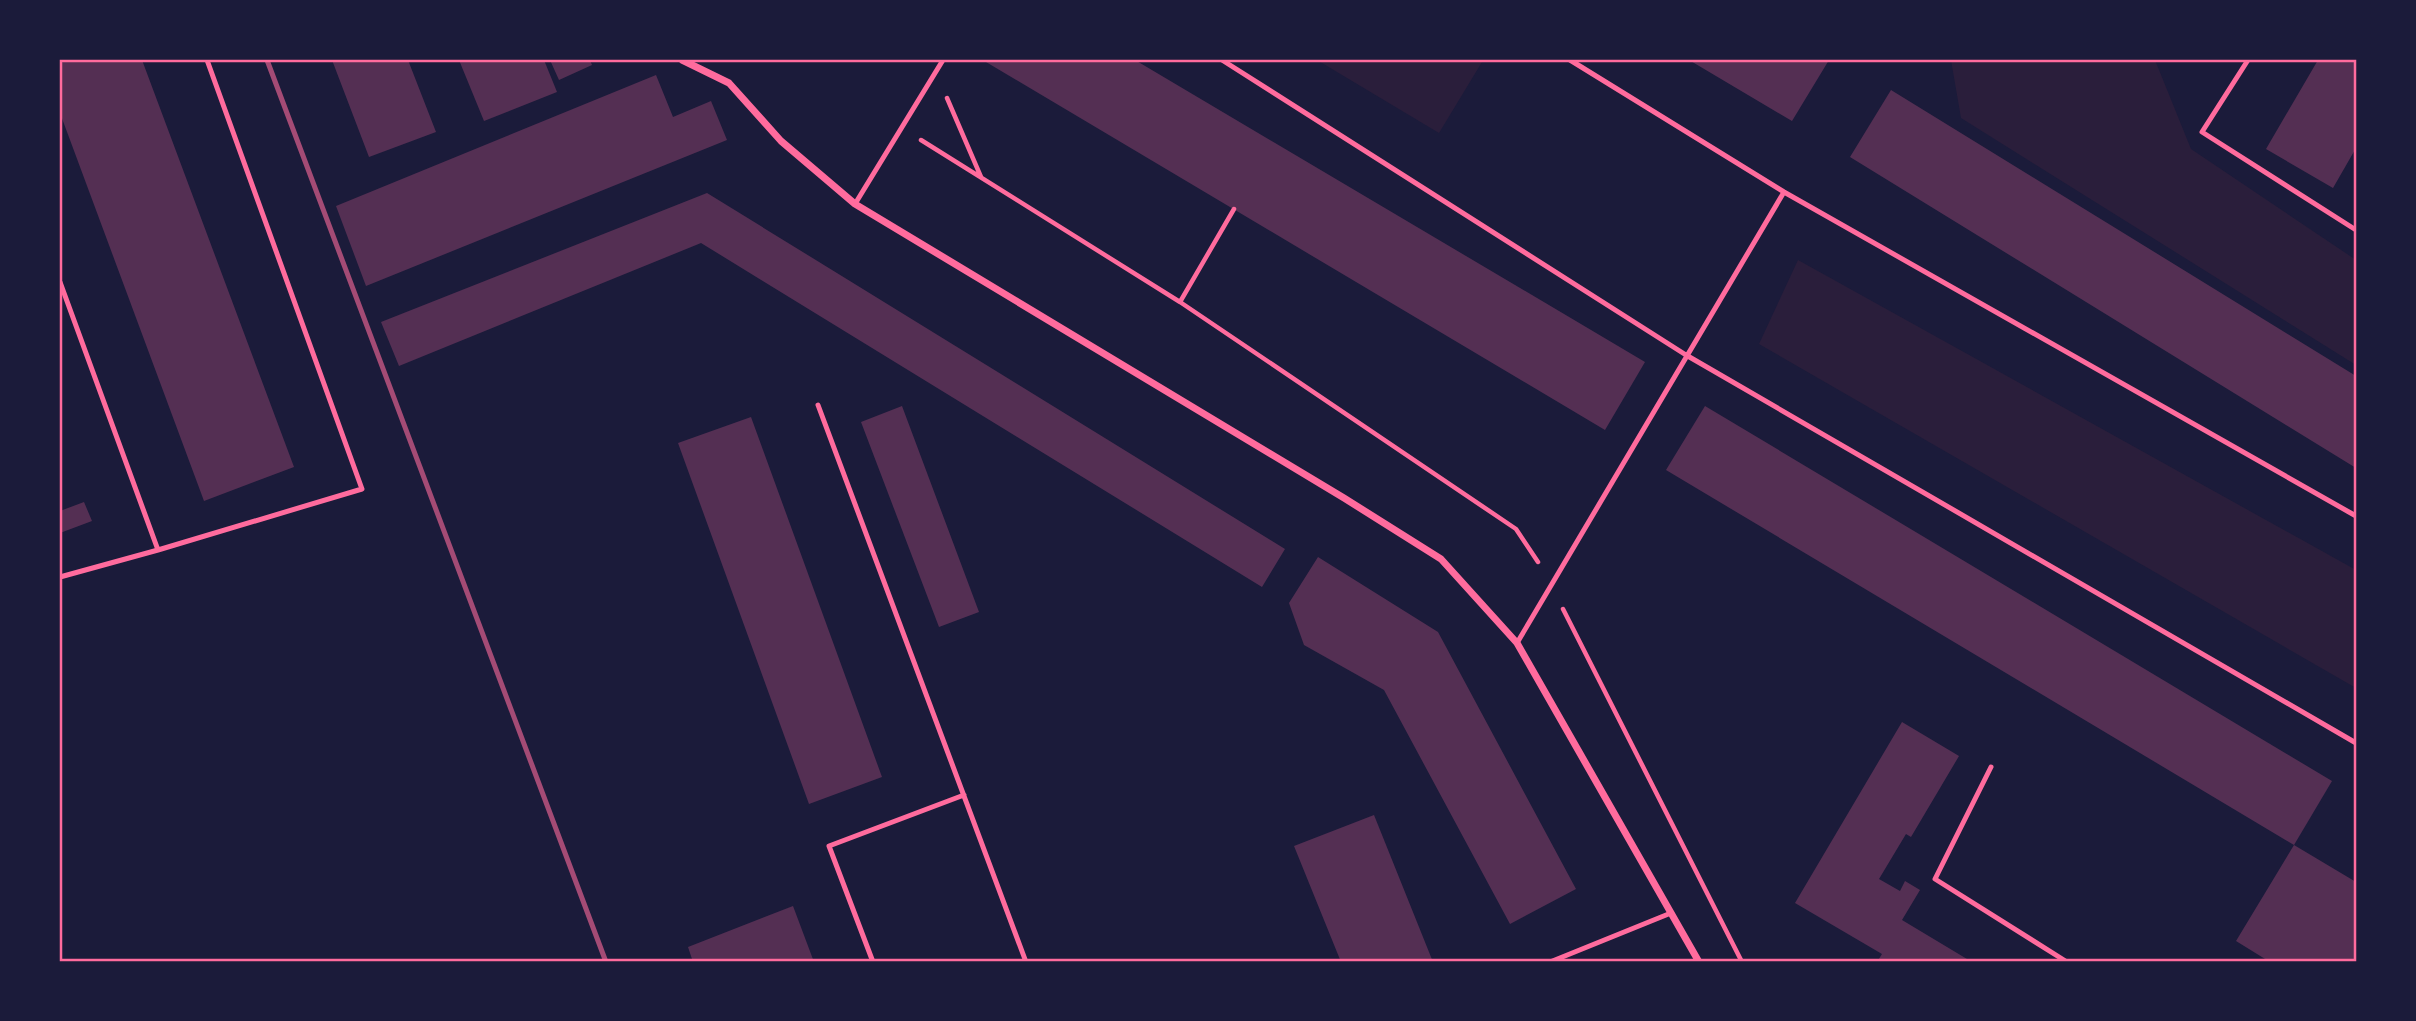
<svg xmlns="http://www.w3.org/2000/svg" width="2416" height="1021" viewBox="0 0 2416 1021" font-family="Mulish,sans-serif">
<rect width="100%" height="100%" fill="#1b1b3a"/>
<!-- green -->
<path fill="#2a1e3b" d="M1317,60H1478L1482,62L1439,133Z
M1951,60H2155L2191,149L2356,260V365L1961,118Z
M1798,260L2356,570V688L1759,344Z"/>
<!-- building -->
<path fill="#542f53" d="M70,60H142L294,467L204,501L60,113V63Z
M332,60H408L436,132L369,157Z
M459,60H544L557,92L484,121Z
M550,60H590L592,65L559,80Z
M987,60H1135L1645,362L1605,430L986,62Z
M1689,60H1829L1792,121Z
M2318,60H2356V148L2333,188L2266,149Z
M656,75L673,117L711,101L727,140L366,286L336,206Z
M1891,90L2356,376V468L1850,157Z
M707,193L1285,549L1262,587L701,243L399,366L381,322Z
M902,406L979,612L939,627L861,422Z
M1705,406L2332,781L2294,845L1666,470Z
M751,417L882,777L809,804L678,443Z
M84,502L92,521L60,533V511Z
M1318,557L1438,632L1576,889L1510,924L1384,690L1304,645L1289,603Z
M1902,722L1959,756L1911,837L1906,834L1879,879L1900,891L1905,881L1920,890L1902,920L1972,962H1877L1882,954L1795,903Z
M1374,815L1433,962H1341L1294,846Z
M2294,845L2356,882V962H2270L2236,941Z
M793,906L814,962H693L688,947Z"/>
<g fill="none" stroke-linecap="round" stroke-linejoin="round">
<!-- path -->
<path stroke="#ff6b9d" stroke-width="4.5" d="M947,98L981,177
M921,140L1180,302L1516,529L1538,562
M1180,302L1234,209
M1563,609L1742,962"/>
<!-- service -->
<path stroke="#ff6b9d" stroke-width="5" d="M1222,60L1686,355L2356,743
M1570,60L1784,192L2356,516
M2248,60L2202,132L2356,230
M855,204L943,60
M60,282L158,550L60,577
M818,405L1026,962
M158,550L362,489L207,60
M1517,643L1784,192
M1991,767L1935,879L2067,962
M873,962L829,846L964,795
M1550,962L1671,913"/>
<!-- minor -->
<path stroke="#ff6b9d" stroke-width="7" d="M682,60L729,83L781,141L855,204L1344,498L1441,559L1517,643L1699,962"/>
<!-- rail -->
<path stroke="#a44b75" stroke-width="5" d="M267,60L606,962"/>
</g>
<!-- border -->
<rect width="2416" height="1021" fill="none" stroke="#1b1b3a" stroke-width="122"/>
<rect x="61" y="61" width="2294" height="899" fill="none" stroke="#ff6b9d" stroke-width="2.5"/>
</svg>
